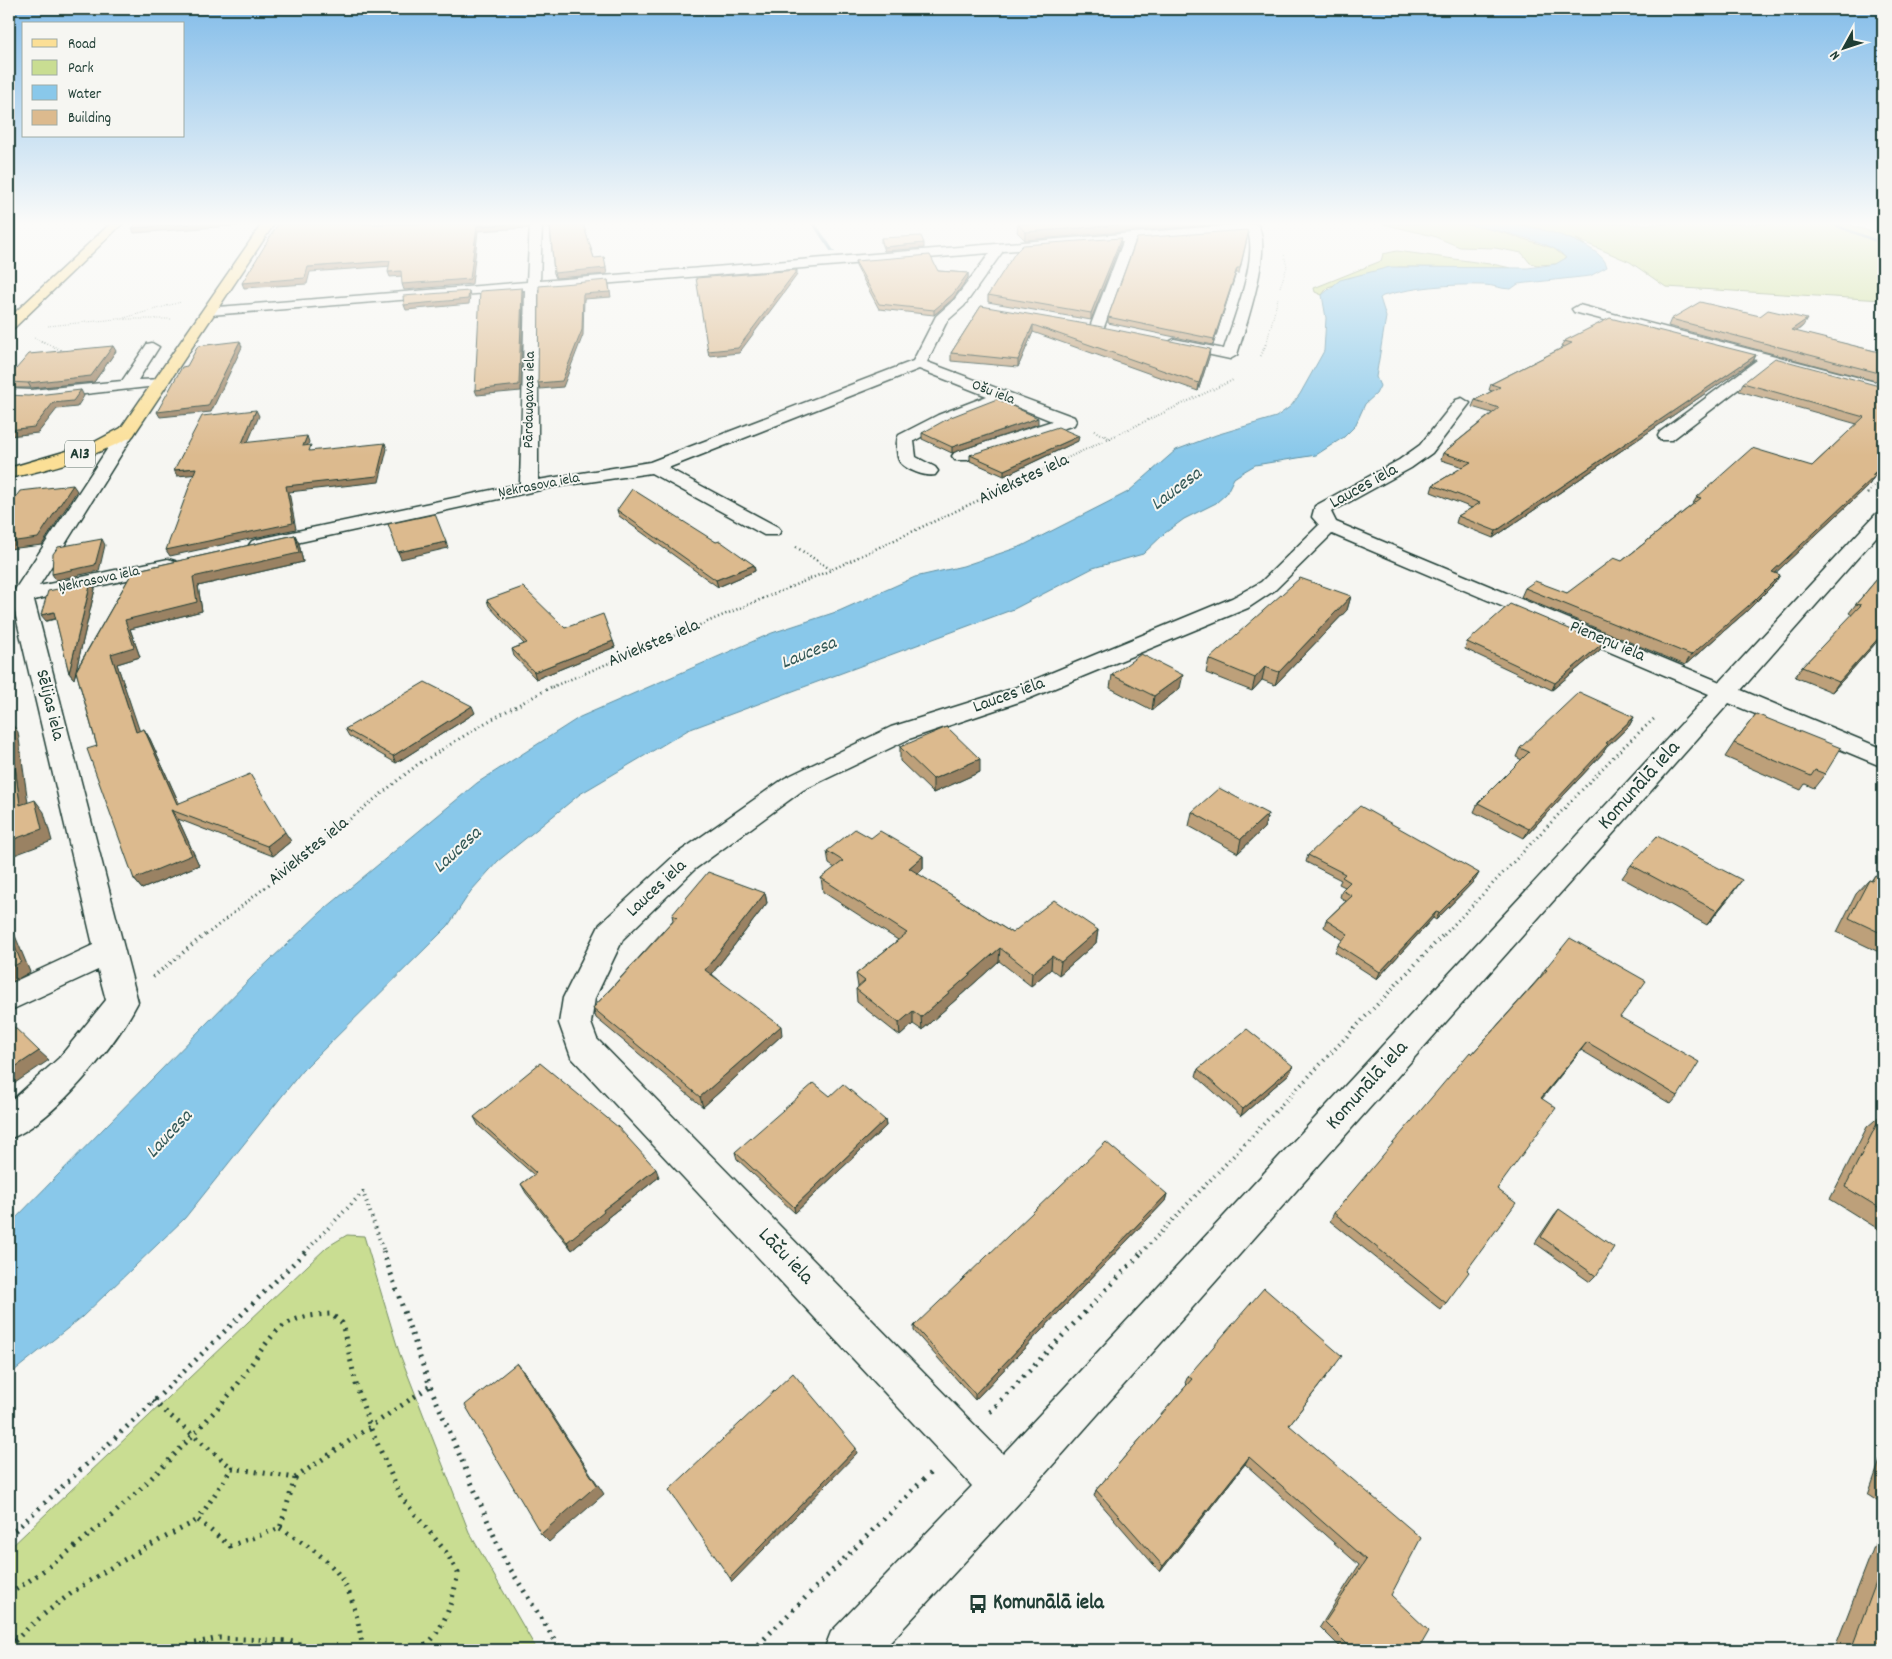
<svg xmlns="http://www.w3.org/2000/svg" width="1892" height="1659" viewBox="0 0 1892 1659" font-family="Dekko,sans-serif">
<rect width="100%" height="100%" fill="#f6f6f2"/>
<filter id="ink" filterUnits="userSpaceOnUse"><feTurbulence type="fractalNoise" baseFrequency=".02" numOctaves="2"/><feDisplacementMap in="SourceGraphic" scale="10" xChannelSelector="R" yChannelSelector="G"/><feConvolveMatrix kernelMatrix="1 2 1 2 8 2 1 2 1" color-interpolation-filters="sRGB"/></filter>
<g filter="url(#ink)">
<!-- green -->
<path fill="#c9dd92" stroke="#748d63" d="M1383,224H1464L1488,228L1553,248L1566,258L1556,264L1537,265L1530,263L1522,253L1495,248L1460,247L1433,236Z
M1515,224H1848L1883,236V300L1666,287L1630,262L1576,239L1585,245Z
M1397,251L1497,265L1511,268L1399,267L1328,287L1322,295L1315,292L1314,288L1381,261L1383,254Z
M347,1235L364,1236L399,1352L469,1532L537,1650H9V1549L327,1247Z"/>
<!-- water -->
<path fill="#89c8ea" stroke="#5f90a1" d="M1464,224C1481,224 1499,222 1515,224C1537,227 1603,244 1607,267L1590,276L1518,284L1511,289C1501,289 1493,285 1484,285C1451,284 1414,287 1383,296L1380,298L1386,317L1376,377L1380,386L1376,394L1365,404L1355,426L1344,437L1316,455L1255,465L1243,472L1234,478L1226,494L1216,503L1184,519L1165,533L1143,554L1093,568L1014,609L688,730L580,794L498,861L471,891L448,926L302,1071L185,1218L82,1317L9,1375V1225L253,976L321,912L477,783L580,717L772,633L839,611L915,577L963,566L1022,546L1128,492L1176,450L1216,435L1276,417L1291,406L1300,394L1324,351L1326,318L1322,295L1340,280L1390,267L1528,268L1556,264L1566,258C1554,240 1487,229 1464,224Z"/>
<g fill="none" stroke-linecap="round" stroke-linejoin="round">
<!-- stream -->
<path fill="#5f90a1" fill-rule="evenodd" d="M812,224H816L835,252H831Z
M1829,224H1835L1883,242V245Z"/>
<!-- minor casing -->
<g stroke="#1f3d34" stroke-width="3">
<path id="minor" d="M530,224H542L540,281L1245,224H1257C1274,246 1245,328 1237,355L1230,359L1169,346L1167,343L1174,339L1224,349C1233,321 1258,259 1248,232L1135,241L1104,327L1097,331L1090,327L1123,242L1003,251L964,306L947,321L927,362L1074,417L1076,421L1074,425L967,460H955L952,456L955,452L1052,421L1002,401L950,421L914,441L916,457L935,467L938,471L935,475C926,477 906,470 900,462C897,458 897,451 897,447C897,442 896,440 899,435L938,415L987,396L919,369L668,468L778,527L781,531L778,535H764L651,473L554,487L259,551L252,549L249,545L252,541L259,539L520,484L525,290L210,315L205,314L203,311L205,308L527,282ZM990,253L954,300L936,316L913,361L650,462L538,480V289Z
M1579,305L1883,384V394L1771,364L1672,440H1660L1658,436L1660,432L1757,360L1574,312L1572,309Z
M152,343L159,347L138,380L166,379L169,382L166,385L31,400L9,399V389L31,390L122,381L147,344Z
M1462,398L1470,403L1432,453L1411,468L1331,512L1336,522L1720,682L1876,514L1883,512V529L1741,690L1883,749V767L1729,703L1019,1503L883,1650H824L831,1632L972,1486L571,1057L559,1023L563,998L600,924L675,855L785,778L891,727L1012,689L1232,598L1261,582L1319,525L1312,517L1315,506L1399,460L1420,445L1456,400ZM1332,534L1709,694L1003,1454L597,1039L591,1023L595,998L623,939L695,869L803,790L909,739L1028,699L1248,608L1275,590Z
M127,427L133,428L135,432L39,586L168,559L175,561L178,565L175,569L168,571L34,600L138,1002C116,1045 54,1122 9,1139V1103L59,1058L106,1000L98,970L9,1011V984L93,945L13,604L9,605V593L14,591L121,428Z"/>
</g>
<!-- major casing -->
<g stroke="#1f3d34" stroke-width="3">
<path id="major" d="M110,224H122L14,328L9,329V318Z
M262,224H274L133,436C94,457 52,469 9,478V468L91,444L121,428Z"/>
</g>
<!-- path-far5 -->
<path stroke="#1f3d34" stroke-width="1" stroke-dasharray="0.5 2" stroke-linecap="butt" d="M1280,287L1287,267L1284,254
M124,318L181,302
M48,326L117,319H171
M34,338L44,342
M1267,342L1278,298"/>
<!-- path-far4 -->
<path stroke="#1f3d34" stroke-width="2" stroke-dasharray="0.5 2.5" stroke-linecap="butt" d="M41,341L65,352
M1261,356L1267,341
M1094,431L1111,439
M993,493L1233,380
M1868,493L1883,477"/>
<!-- path-far3 -->
<path stroke="#1f3d34" stroke-width="2.5" stroke-dasharray="1 3" stroke-linecap="butt" d="M1867,494L1869,492
M796,547L830,569
M552,687L831,570L996,492"/>
<!-- path-far2 -->
<path stroke="#1f3d34" stroke-width="3" stroke-dasharray="1 4" stroke-linecap="butt" d="M206,935L417,765L485,723L555,685
M1444,935L1619,751L1655,718"/>
<!-- path-far1 -->
<path stroke="#1f3d34" stroke-width="4" stroke-dasharray="1 4.5" stroke-linecap="butt" d="M153,977L207,933
M305,1252L363,1192L384,1252
M1142,1252L1445,933"/>
<!-- path -->
<path stroke="#1f3d34" stroke-width="5" stroke-dasharray="2 6" stroke-linecap="butt" d="M383,1251L430,1386L504,1559L561,1650
M153,1401L232,1468
M990,1412L1143,1251
M232,1468L295,1478L280,1528L230,1546L198,1520Z
M295,1478L430,1386
M280,1528C340,1565 352,1579 363,1650
M9,1536L145,1410L306,1251
M9,1594C95,1539 163,1470 230,1394C246,1375 258,1351 275,1333C290,1317 311,1315 331,1314L342,1323L356,1384L370,1427L401,1497L446,1552L458,1573C452,1603 445,1630 421,1650
M9,1647C63,1590 129,1556 198,1520
M164,1650L219,1638L289,1641L322,1650
M753,1650L931,1472"/>
<!-- minor -->
<use href="#minor" fill="#f6f6f2" fill-rule="evenodd"/>
<!-- major -->
<use href="#major" fill="#fbdf96" fill-rule="evenodd"/>
</g>
<!-- wall -->
<path fill="#bda07a" stroke="#1f3d34" d="M543,224H583L594,258L607,274L556,278L554,273L550,227H544Z
M1018,224H1026L1025,240L1017,232Z
M881,238L924,248L884,251L881,243Z
M1247,239L1239,273H1236L1213,345L1108,323V317Z
M1120,244L1091,320L988,302V295Z
M855,261L938,271L968,273V278L953,299L934,315L879,309L856,266Z
M981,306L1209,357L1198,391L1033,332L1018,367L951,361V353Z
M1671,319L1803,326L1796,332L1883,353V383L1668,326Z
M1564,341L1756,355L1753,361L1493,538L1456,523L1458,516L1472,508L1431,492L1433,485L1463,467L1441,460L1443,453L1492,413L1472,407L1475,400L1492,391L1489,390L1491,384L1564,347H1561Z
M116,351L94,382L31,388H9V377Z
M1743,383L1883,387L1874,477L1869,485L1775,573L1780,575L1774,584L1748,610L1685,665L1521,597L1525,588L1567,593L1622,561L1692,505L1697,497L1812,466L1857,424L1739,391Z
M1038,424L952,453L922,439V433Z
M1078,441L1004,476L970,461V455Z
M617,510L716,542L754,565L755,571L718,587L619,516Z
M295,535L299,544L303,562L198,586L202,611L130,629L140,657L117,664L139,731L144,729L150,739L179,803L291,841L273,856L178,819L199,865L142,889L134,879L76,671L74,679L69,673L56,619L46,621L95,589L76,670L133,571Z
M1883,572V635L1832,692L1795,677L1802,667L1852,615L1849,613L1856,604Z
M1351,596L1347,610L1275,685L1262,680L1252,691L1206,673L1209,659Z
M487,600L565,628L613,641L615,647L536,679L514,656L512,649L524,644L489,606Z
M1467,642L1603,643L1600,650L1552,690L1465,649Z
M1112,675L1180,688L1152,710L1110,688Z
M475,713L396,763L349,736L345,729Z
M1756,714L1825,774L1814,788L1805,784L1801,790L1725,757L1734,743Z
M1634,717L1629,726L1606,748L1603,753L1524,838L1474,812L1478,803L1522,760L1516,757L1520,748Z
M900,747L980,772L933,793L900,761Z
M1192,812L1268,814L1264,828L1238,853L1189,826Z
M871,838L923,856V869L918,874L1012,933L1098,930L1096,943L1059,975L1051,969L1031,986L999,961L922,1030L913,1024L900,1036L857,1002L856,989L858,987L856,974L898,940L823,892L821,878L835,868L829,864L827,851Z
M1308,855L1479,873L1475,880L1436,920L1433,918L1377,979L1335,952L1338,945L1343,940L1324,927L1326,920L1346,901L1340,897L1342,890L1345,887L1339,884L1341,880L1306,862Z
M1631,865L1732,894L1707,925L1622,878Z
M1875,875L1883,879V954L1837,932L1856,894L1869,880L1871,881Z
M765,893L767,903L712,974L782,1035L703,1107L596,1018L593,1008L673,920L672,915Z
M1545,969L1620,1017L1678,1096L1671,1104L1581,1050L1542,1099L1497,1189L1467,1270L1446,1303L1441,1310L1330,1221L1334,1213L1472,1054L1540,977Z
M1293,1066L1290,1073L1241,1116L1196,1076L1198,1069Z
M830,1096L885,1120L886,1126L795,1213L737,1159L735,1152Z
M1882,1114L1883,1115V1232L1830,1199L1867,1127Z
M474,1117L659,1177L607,1218L608,1220L572,1250L526,1193L521,1184L534,1175L479,1126Z
M1167,1194L1165,1201L975,1400L914,1331V1326Z
M1559,1209L1596,1276L1590,1282L1535,1243L1554,1215Z
M1883,1240V1249L1880,1247Z
M1336,1364L1289,1425L1391,1595L1418,1650H1343L1320,1627L1359,1565L1245,1464L1160,1572L1094,1496L1096,1490L1187,1385L1185,1383L1188,1376Z
M1883,1452V1505L1868,1495Z
M1883,1523V1650H1834Z"/>
<!-- shaded-wall -->
<path fill="#9a8263" stroke="#1f3d34" d="M190,224H260L134,233L132,228Z
M516,224H529L528,228L478,231L472,284L404,290L402,284L477,226Z
M1132,224H1222L1025,240V232Z
M1121,238L1120,244L1091,320V313Z
M924,243V248L884,251V247Z
M604,257L607,274L556,278L554,273Z
M390,261L392,266L310,272L307,284L244,288L242,283L308,267Z
M1237,268L1236,273L1213,345L1214,339Z
M797,270V275L739,353L709,356L708,351Z
M401,271L403,276L390,277L388,272Z
M968,273V278L953,299L934,315V310Z
M608,280L611,297L584,299L583,335L563,387L540,389L538,383L583,294Z
M522,288L523,293L521,391L477,395L475,390Z
M469,291L470,296L469,304L406,310L404,305Z
M1807,319L1803,326L1787,338L1791,330Z
M1033,325V332L1018,367V360Z
M240,341L242,347L211,412L160,417L157,412Z
M113,346L116,351L94,382L31,388L28,383Z
M1210,349L1209,357L1198,391L1199,383Z
M1756,355L1753,361L1493,538L1496,531Z
M81,390L84,396L77,407L57,409L38,433L9,436V430L53,403Z
M256,410L259,416L245,449L242,443Z
M1038,418V424L952,453V447Z
M307,436L309,442L305,452L303,446Z
M1079,436L1078,441L1004,476V470Z
M385,443L387,449L379,482L289,492L296,529L170,556L166,550L286,486Z
M1883,465V468L1874,477L1869,485L1767,581L1772,572Z
M196,468L200,474L177,476L174,470Z
M73,485L77,491L42,545L9,549V542Z
M295,535L299,544L303,562L198,586L202,611L130,629L140,657L117,664L143,741L136,732L111,654L125,620L193,577Z
M102,539L105,545L99,571L56,580L52,574Z
M446,542L448,548L401,559L398,552Z
M754,565L755,571L718,587L716,580Z
M1780,575L1774,584L1748,610L1685,665L1691,655Z
M91,582L95,589L74,679L69,673Z
M1351,596L1347,610L1275,685L1279,672Z
M54,612L59,618L46,621L41,615Z
M1883,633V635L1832,692L1839,682Z
M613,641L615,647L536,679L534,672Z
M1603,643L1600,650L1552,690L1555,683Z
M1265,667L1262,680L1252,691L1255,678Z
M1183,675L1180,688L1152,710L1154,696Z
M472,706L475,713L396,763L393,756Z
M1634,717L1629,726L1606,748L1603,753L1524,838L1529,829L1606,743Z
M9,720L18,732L30,817L20,805Z
M144,729L150,739L184,814L177,804Z
M980,759V772L933,793V779Z
M35,800L44,812L52,841L9,857V841Z
M171,810L178,819L199,865L142,889L134,879Z
M1268,814L1264,828L1238,853L1241,839Z
M285,832L291,841L273,856L267,846Z
M923,856V869L909,881V868Z
M1479,873L1475,880L1436,920L1439,913Z
M1742,880L1732,894L1707,925L1717,911Z
M765,893L767,903L708,979L705,970Z
M1436,912L1433,918L1377,979L1380,972Z
M9,921L30,972L9,984Z
M1098,930L1096,943L1059,975L1061,962Z
M1000,948L999,961L922,1030L921,1017Z
M1052,956L1051,969L1031,986L1032,973Z
M913,1011V1024L900,1036L899,1023Z
M781,1026L782,1035L703,1107L700,1097Z
M1587,1042L1581,1050L1535,1106L1541,1098Z
M39,1051L49,1060L9,1087V1071Z
M1293,1066L1290,1073L1241,1116L1243,1109Z
M885,1120L886,1126L795,1213L794,1207Z
M656,1169L659,1177L607,1218L608,1220L572,1250L567,1242L603,1210Z
M1167,1194L1165,1201L975,1400V1394Z
M517,1363L525,1373L604,1494L549,1542L541,1534Z
M856,1448L857,1453L732,1582L730,1578Z
M1249,1457L1245,1464L1160,1572L1163,1566Z"/>
<!-- building -->
<path fill="#dcba8e" stroke="#1f3d34" d="M136,224H190L132,228Z
M278,224H516L477,226L470,279L402,284L401,271L388,272L390,261L308,267L305,278L242,283Z
M550,224H583L594,258L604,257L606,268L554,273Z
M1018,224H1132L1025,232Z
M1247,230L1248,234L1240,268H1237L1214,339L1108,317L1137,238Z
M921,236L924,243L884,247L881,238Z
M1121,238L1091,313L988,295L1015,253L1023,245Z
M930,255L938,271L968,273L953,294L934,310L879,304L855,261Z
M797,270L738,348L708,351L696,278Z
M608,280L610,292L583,294L582,330L562,381L538,383L539,286Z
M522,288L519,385L475,390L480,291Z
M469,291L468,299L404,305L403,296Z
M1700,302L1760,316L1768,310L1807,319L1791,330L1883,353V374L1671,319Z
M981,306L1097,326L1210,349L1199,383L1033,325L1018,360L951,353Z
M1610,318L1756,355L1496,531L1458,516L1480,503L1433,485L1471,462L1443,453L1499,408L1475,400L1500,387L1491,384L1572,343L1564,341Z
M240,341L208,406L157,412L182,367L187,366L198,346Z
M113,346L91,376L28,383L9,382V377L29,354Z
M1775,358L1883,387V465L1872,475L1875,476L1772,572L1780,575L1754,601L1691,655L1525,588L1535,581L1567,593L1614,558L1622,561L1701,498L1697,497L1752,448L1812,466L1864,417L1743,383Z
M81,390L73,401L53,403L34,427L9,430V395L28,396Z
M997,399L1038,418L952,447L922,433L951,417Z
M256,410L242,443L307,436L303,446L311,445L309,451L385,443L377,476L286,486L293,523L166,550L196,468L174,470L202,416Z
M1058,427L1079,436L1004,470L970,455Z
M73,485L38,538L9,542V506L20,491Z
M632,489L716,542L720,541L754,565L716,580L617,510Z
M435,514L446,542L398,552L388,524Z
M295,535L299,553L193,577L197,602L125,620L134,647L111,654L136,732L144,729L177,804L250,774L285,832L267,846L171,810L192,855L134,879L87,749L97,746L76,671L133,571Z
M102,539L95,565L52,574L53,554L58,547Z
M1883,572V633L1839,682L1802,667L1861,605L1856,604Z
M1300,578L1351,596L1279,672L1265,667L1255,678L1209,659Z
M91,582L69,673L54,612L41,615L48,591Z
M523,587L565,628L603,614L613,641L534,672L512,649L527,643L487,600Z
M1510,604L1603,643L1555,683L1467,642Z
M1141,654L1183,675L1154,696L1112,675Z
M425,682L472,706L393,756L345,729Z
M1579,692L1634,717L1606,743L1608,744L1529,829L1478,803L1529,752L1520,748Z
M1756,714L1841,748L1825,774L1815,770L1811,776L1734,743Z
M9,720L20,805L35,800L42,829L9,841Z
M947,727L980,759L933,779L900,747Z
M1219,788L1268,814L1241,839L1192,812Z
M1360,806L1479,873L1439,913L1436,912L1380,972L1338,945L1348,934L1326,920L1352,896L1342,890L1350,882L1342,877L1345,874L1308,855Z
M855,829L871,838L880,831L923,856L909,868L1012,933L1054,900L1098,930L1061,962L1052,956L1032,973L1000,948L921,1017L913,1011L899,1023L856,989L865,981L856,974L907,933L821,878L843,861L827,851Z
M1657,836L1742,880L1717,911L1631,865Z
M708,872L765,893L705,970L781,1026L700,1097L593,1008L677,917L672,915Z
M1875,875L1883,879V934L1849,918L1869,880L1872,881Z
M9,932L21,962L9,969Z
M1570,938L1646,981L1620,1017L1699,1062L1678,1096L1587,1042L1541,1098L1556,1108L1497,1189L1516,1203L1467,1270L1469,1272L1446,1303L1334,1213L1470,1052L1472,1054L1547,970L1545,969Z
M9,1022L39,1051L9,1071Z
M1247,1029L1293,1066L1243,1109L1198,1069Z
M540,1063L618,1127L656,1169L603,1210L604,1212L567,1242L521,1184L536,1173L474,1117Z
M814,1083L830,1096L843,1084L885,1120L794,1207L735,1152Z
M1882,1114L1883,1115V1210L1845,1187Z
M1106,1142L1167,1194L975,1394L914,1326Z
M1559,1209L1614,1247L1596,1276L1541,1237Z
M1264,1288L1342,1356L1289,1425L1421,1538L1391,1595L1429,1631L1418,1650H1353L1325,1622L1366,1560L1249,1457L1163,1566L1096,1490L1192,1379L1188,1376Z
M517,1363L597,1485L541,1534L465,1405Z
M793,1373L856,1448L730,1578L669,1490Z
M1883,1564V1650H1856L1852,1647Z"/>
</g>
<!-- sky -->
<linearGradient id="sky" x2="0" y2="1"><stop stop-color="#82bce9"/><stop offset="0.49" stop-color="#fbfbf9"/><stop offset="1" stop-color="#fbfbf9" stop-opacity="0"/></linearGradient>
<rect width="1892" height="456" fill="url(#sky)"/>
<!-- icons -->
<defs>
<g id="bus-bare" transform="scale(1.5)"><path d="M-5-6H5V4H4V6H2V4H-2V6H-4V4H-5ZM-3.5-4V0h7V-4ZM-3.5 1.2v1.5H-2V1.2ZM2 1.2v1.5H3.5V1.2Z" fill="#1f3d34" stroke="#f6f6f2" stroke-width="2.5" paint-order="stroke"/></g>
</defs>
<g fill-rule="evenodd">
<use href="#bus-bare" x="978" y="1604"/>
</g>
<g text-anchor="middle" dominant-baseline="central" stroke-width="4" stroke-linejoin="round" paint-order="stroke">
<!-- far-street labels -->
<g font-size="15" fill="#1f3d34" stroke="#f6f6f2">
<text transform="translate(993 393) rotate(21)">Ošu iela</text>
<text transform="translate(530 400) rotate(-89)">Pārdaugavas iela</text>
<text transform="translate(539 486) rotate(-11)">Ņekrasova iela</text>
<text transform="translate(99 580) rotate(-12)">Ņekrasova iela</text>
</g>
<!-- shield labels -->
<rect fill="#f6f6f2" stroke="#60746d" stroke-width="1" x="65" y="440.5" width="30" height="27" rx="4"/>
<g font-size="16" font-weight="bold" fill="#1f3d34">
<text x="80" y="454">A13</text>
</g>
<!-- street labels -->
<g font-size="18" fill="#1f3d34" stroke="#f6f6f2">
<text transform="translate(1024 480) rotate(-25)">Aiviekstes iela</text>
<text transform="translate(1364 487) rotate(-29)">Lauces iela</text>
<text transform="translate(1607 642) rotate(23)">Pieneņu iela</text>
<text transform="translate(654 644) rotate(-23)">Aiviekstes iela</text>
<text transform="translate(1009 696) rotate(-20)">Lauces iela</text>
<text transform="translate(49 705) rotate(76)">Sēlijas iela</text>
<text transform="translate(309 852) rotate(-39)">Aiviekstes iela</text>
<text transform="translate(657 889) rotate(-43)">Lauces iela</text>
</g>
<!-- water labels -->
<g font-size="19" font-style="italic" fill="#345958" stroke="#f6f6f2">
<text transform="translate(1177 490) rotate(-37)">Laucesa</text>
<text transform="translate(809 654) rotate(-22)">Laucesa</text>
<text transform="translate(458 851) rotate(-43)">Laucesa</text>
<text transform="translate(170 1135) rotate(-47)">Laucesa</text>
</g>
<!-- near-street labels -->
<g font-size="21" fill="#1f3d34" stroke="#f6f6f2">
<text transform="translate(1640 786) rotate(-48)">Komunālā iela</text>
<text transform="translate(1368 1086) rotate(-48)">Komunālā iela</text>
<text transform="translate(785 1257) rotate(46)">Lāču iela</text>
</g>
<!-- near-poi labels -->
<g font-size="21" font-weight="bold" fill="#1f3d34" stroke="#f6f6f2" text-anchor="start">
<text x="993" y="1604">Komunālā iela</text>
</g>
</g>
<!-- margin -->
<rect width="1892" height="1659" fill="none" stroke="#f6f6f2" stroke-width="30"/>
<rect x="15" y="15" width="1862" height="1629" fill="none" stroke="#1f3d34" stroke-width="2" filter="url(#ink)"/>
<!-- legend -->
<rect x="22" y="22" width="162" height="115" fill="#f6f6f2" stroke="#a0aca6"/>
<rect x="32" y="39" width="25" height="8" fill="#fbdf96" stroke="#a0aca6"/>
<text x="68" y="48" font-size="15" fill="#1f3d34">Road</text>
<rect x="32" y="60" width="25" height="15" fill="#c9dd92" stroke="#a0aca6"/>
<text x="68" y="72" font-size="15" fill="#1f3d34">Park</text>
<rect x="32" y="85" width="25" height="15" fill="#89c8ea" stroke="#a0aca6"/>
<text x="68" y="98" font-size="15" fill="#1f3d34">Water</text>
<rect x="32" y="110" width="25" height="15" fill="#dcba8e" stroke="#a0aca6"/>
<text x="68" y="122" font-size="15" fill="#1f3d34">Building</text>
<!-- north arrow -->
<g transform="translate(1844 48) rotate(230)" stroke="#f6f6f2" stroke-width="4" paint-order="stroke">
<path d="M0-4L9 19L0 12L-9 19Z" fill="#1f3d34"/>
<text y="-8" font-size="14" font-weight="bold" text-anchor="middle" fill="#1f3d34">N</text>
</g>
</svg>
